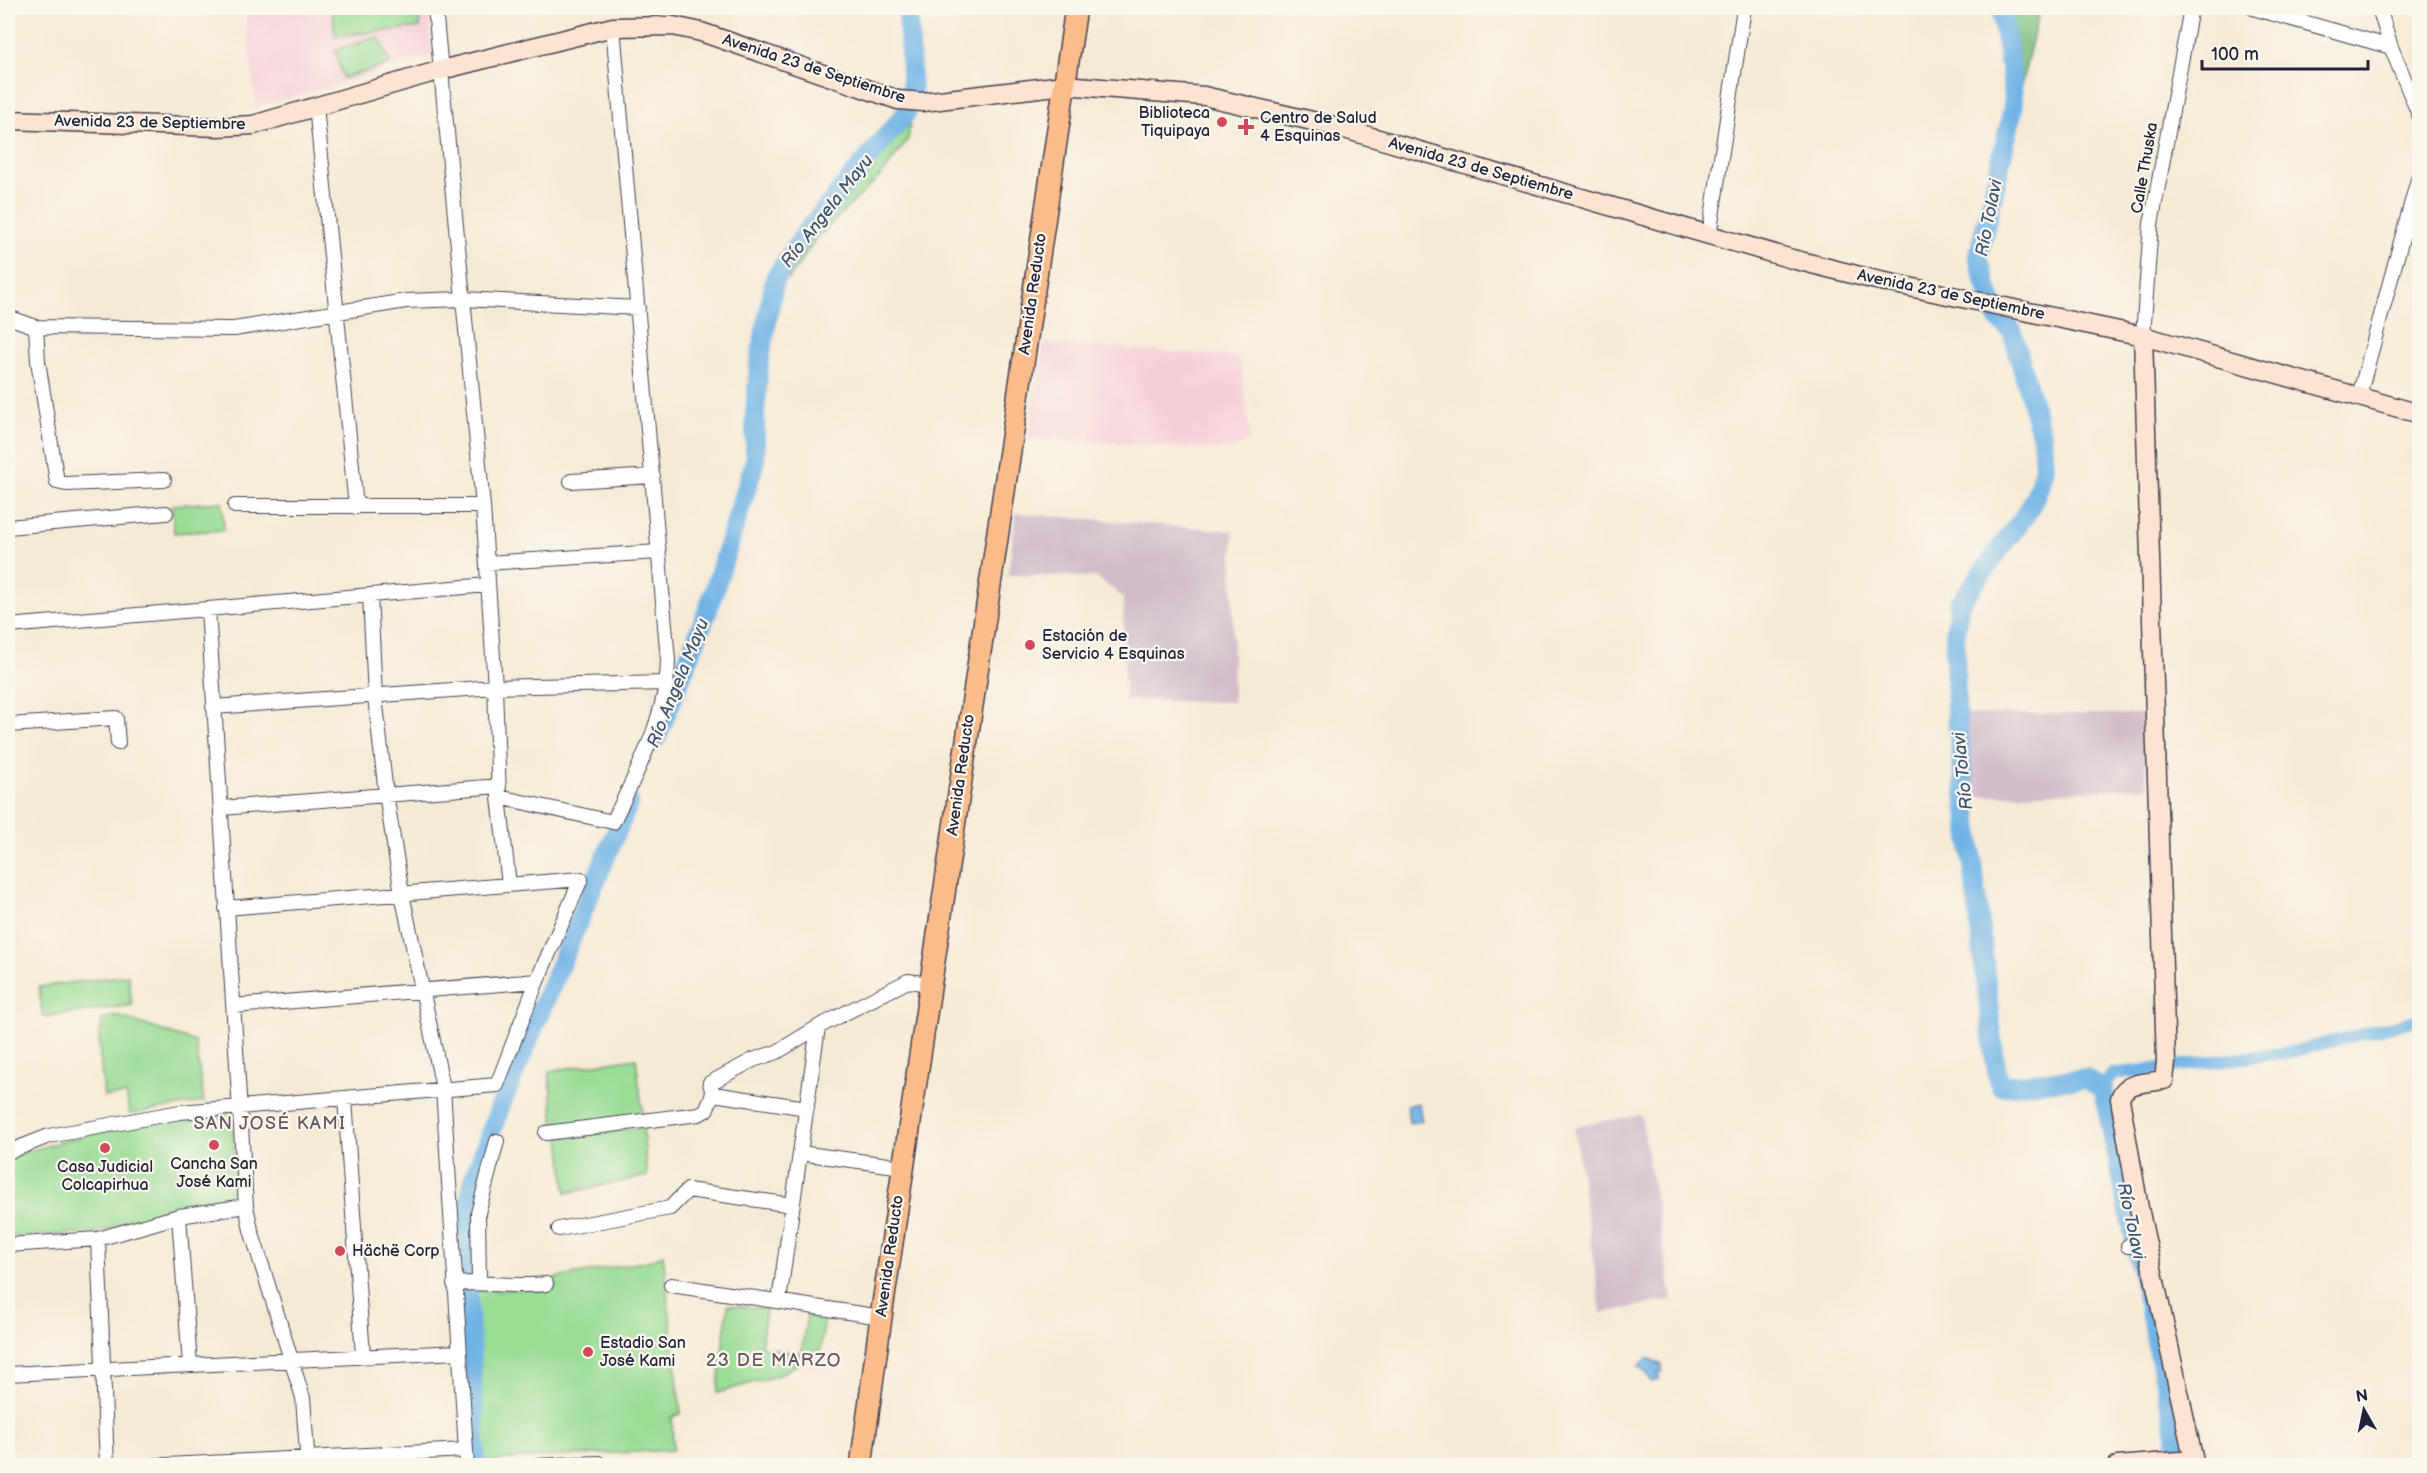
<svg xmlns="http://www.w3.org/2000/svg" width="2427" height="1473" viewBox="0 0 2427 1473" font-family="'Balsamiq Sans',sans-serif">
<rect width="100%" height="100%" fill="#fbf7ec"/>
<filter id="ink" filterUnits="userSpaceOnUse"><feTurbulence type="fractalNoise" baseFrequency=".0167" numOctaves="2"/><feDisplacementMap in="SourceGraphic" scale="12" xChannelSelector="R" yChannelSelector="G"/><feConvolveMatrix kernelMatrix="1 2 1 2 8 2 1 2 1" color-interpolation-filters="sRGB"/></filter>
<filter id="wash" filterUnits="userSpaceOnUse"><feTurbulence type="fractalNoise" baseFrequency=".008" numOctaves="4" result="noise"/><feDisplacementMap in="SourceGraphic" scale="24" xChannelSelector="R" yChannelSelector="G"/><feGaussianBlur stdDeviation="1.35" result="paint"/><feColorMatrix in="noise" values="0 0 0 0 0 0 0 0 0 0 0 0 0 0 0 0 0 1.4 0 .05"/><feComposite in="paint" operator="in"/></filter>
<g filter="url(#wash)">
<rect width="100%" height="100%" fill="#f6ead5"/>
<!-- built -->
<path fill="#f6cfd8" d="M245,8H428L432,55L329,87L256,107Z
M1044,343L1240,357L1250,440L1231,450L1028,438Z"/>
<!-- industrial -->
<path fill="#d1bdca" d="M1016,513L1233,531V702L1125,700L1123,597L1096,577L1008,575Z
M1963,714H2143L2147,787L1975,797Z
M1641,1115L1672,1300L1601,1313L1574,1126Z"/>
<!-- green -->
<path fill="#99dc94" stroke="#5e7f68" stroke-width="1.5" d="M332,8H418L420,27L335,36Z
M379,37L390,64L343,78L335,50Z
M912,113L908,139L885,171L816,239L788,280C793,247 831,211 853,186C874,162 894,138 912,113Z
M222,502L224,530L174,533L172,505Z
M128,975L132,1005L43,1017L39,987Z
M111,1017H121L195,1042L204,1102L130,1114L126,1094L104,1097L99,1043L102,1019Z
M636,1058L643,1116L554,1127L549,1071Z
M232,1113L237,1198L181,1206L96,1233L8,1237V1158C80,1133 156,1119 232,1113Z
M643,1127L647,1176L566,1193L560,1137Z
M663,1255L681,1413L672,1418L673,1450L506,1459L484,1465H470L460,1287L498,1290L556,1286L555,1278L648,1261Z
M728,1305L766,1309L761,1347L801,1354L807,1316L825,1317L820,1352L776,1376L717,1393Z"/>
<!-- forest -->
<path fill="#7abc7e" stroke="#4e6f5c" stroke-width="1.5" d="M2010,8H2040L2022,83Z"/>
<!-- water -->
<path fill="#70b4e6" stroke="#496b90" stroke-width="1.5" d="M1419,1103L1422,1121L1409,1123L1407,1105Z
M1648,1358L1662,1365V1372L1658,1373L1659,1380L1651,1382L1649,1376L1638,1366Z"/>
<g fill="none" stroke-linecap="round" stroke-linejoin="round">
<!-- canal -->
<path stroke="#70b4e6" stroke-width="12" d="M2103,1090L2112,1074L2291,1052L2420,1019"/>
<!-- river -->
<path stroke="#70b4e6" stroke-width="20" d="M908,8L912,94
M2001,8L2012,79L2013,109L1978,258L1997,318L2012,331L2042,438L2044,467L2039,487L2029,510L1959,604L1955,636L1956,710L1994,1056L2000,1086L2087,1078L2103,1090L2183,1466
M656,739L708,610L755,461V413L759,363L775,278L807,231L906,113
M468,1271L465,1226L474,1178L500,1107L629,802
M468,1293L476,1466"/>
</g>
</g>
<g filter="url(#ink)">
<g fill="none" stroke-linecap="round" stroke-linejoin="round">
<!-- street casing -->
<g stroke="#424052" stroke-width="16">
<path id="street" d="M435,8L483,506L495,687L499,797L509,885
M2253,8L2391,47
M2379,8L2391,47L2420,117
M316,106L356,507
M1709,236L1744,8
M8,317L36,327L234,329L406,301L463,299L638,308
M36,327L38,361L57,482L66,484L164,480
M2143,336L2151,224L2191,8
M2359,396L2420,172
M571,481L653,476
M235,506H483
M8,527L166,513
M487,563L658,552
M370,595L375,697L386,794L402,894L443,1088L467,1466
M208,609L246,1206L251,1230L303,1398L308,1466
M8,626L488,585
M213,707L495,687L667,683
M8,725L116,718L118,743
M499,797L613,822C637,771 667,717 668,660L613,27
M221,808L499,786
M234,1006L537,981
M713,1094L710,1083L753,1060L777,1052L818,1027L908,981L930,984
M345,1099L363,1356
M546,1133L699,1114L706,1110L713,1094L807,1108
M8,1152L49,1136L180,1112L497,1085L537,981L581,879L226,908
M800,1153L903,1167
M179,1216L190,1365
M559,1229L670,1208L688,1190L792,1205
M98,1239L107,1466
M8,1245L98,1239L179,1216L246,1206
M2128,1246H2147
M479,1282L478,1213L497,1141
M454,1284C486,1281 513,1288 546,1284
M671,1285L881,1317
M779,1301L818,1027
M8,1374L459,1352
M147,1466L466,1450
M537,1466L598,1463"/>
</g>
<!-- secondary casing -->
<g stroke="#424052" stroke-width="21">
<path id="secondary" d="M8,120L218,127L253,125L441,70L613,27L673,26L701,32L898,100L923,102L1064,85L1204,96L1334,126L1792,259L1876,280L2143,336L2420,414
M2143,336L2166,1062L2164,1080C2148,1083 2124,1081 2120,1099L2139,1208L2195,1466
M2117,1466L2193,1460"/>
</g>
<!-- primary casing -->
<g stroke="#424052" stroke-width="24">
<path id="primary" d="M861,1466L881,1317L1076,8"/>
</g>
<!-- street -->
<use href="#street" stroke="#fff" stroke-width="14"/>
<!-- secondary -->
<use href="#secondary" stroke="#fde4d1" stroke-width="18"/>
<!-- primary -->
<use href="#primary" stroke="#fabc8b" stroke-width="21"/>
</g>
</g>
<!-- markers -->
<g fill="#d1495b" stroke="#fbf7ec" stroke-width="2">
<circle cx="1222" cy="122" r="6"/>
<path d="M1243 118h6v6h6v6h-6v6h-6v-6h-6v-6h6z"/>
<circle cx="1030" cy="645" r="6"/>
<circle cx="214" cy="1145" r="6"/>
<circle cx="105" cy="1148" r="6"/>
<circle cx="340" cy="1251" r="6"/>
<circle cx="588" cy="1352" r="6"/>
</g>
<g text-anchor="middle" dominant-baseline="central" stroke-width="4.5" stroke-linejoin="round" paint-order="stroke">
<!-- street labels -->
<g font-size="16" fill="#22223b" stroke="#fbf7ec">
<text transform="translate(814 69) rotate(18)">Avenida 23 de Septiembre</text>
<text transform="translate(150 123) rotate(1)">Avenida 23 de Septiembre</text>
<text transform="translate(2145 168) rotate(-80)">Calle Thuska</text>
<text transform="translate(1481 169) rotate(16)">Avenida 23 de Septiembre</text>
<text transform="translate(1033 294) rotate(-82)">Avenida Reducto</text>
<text transform="translate(1951 295) rotate(12)">Avenida 23 de Septiembre</text>
<text transform="translate(961 775) rotate(-82)">Avenida Reducto</text>
<text transform="translate(890 1256) rotate(-82)">Avenida Reducto</text>
</g>
<!-- poi labels -->
<g font-size="16" fill="#22223b" stroke="#fbf7ec" text-anchor="start">
<text x="1210" y="113" text-anchor="end">Biblioteca<tspan x="1210" dy="18">Tiquipaya</tspan></text>
<text x="1260" y="118">Centro de Salud<tspan x="1260" dy="18">4 Esquinas</tspan></text>
<text x="1042" y="636">Estación de<tspan x="1042" dy="18">Servicio 4 Esquinas</tspan></text>
<text x="214" y="1164" text-anchor="middle">Cancha San<tspan x="214" dy="18">José Kami</tspan></text>
<text x="105" y="1167" text-anchor="middle">Casa Judicial<tspan x="105" dy="18">Colcapirhua</tspan></text>
<text x="352" y="1251">Hächë Corp</text>
<text x="600" y="1343">Estadio San<tspan x="600" dy="18">José Kami</tspan></text>
</g>
<!-- water labels -->
<g font-size="18" font-style="italic" fill="#3d5577" stroke="#fbf7ec">
<text transform="translate(827 211) rotate(-52)">Río Angela Mayu</text>
<text transform="translate(1989 218) rotate(-79)">Río Tolavi</text>
<text transform="translate(678 683) rotate(-68)">Río Angela Mayu</text>
<text transform="translate(1963 771) rotate(-96)">Río Tolavi</text>
<text transform="translate(2131 1221) rotate(78)">Río Tolavi</text>
</g>
<!-- neighbourhood labels -->
<g font-size="18" letter-spacing="1.5" fill="#675564" stroke="#fbf7ec">
<text x="270" y="1123">SAN JOSÉ KAMI</text>
<text x="774" y="1360">23 DE MARZO</text>
</g>
</g>
<!-- margin -->
<rect width="2427" height="1473" fill="none" stroke="#fbf7ec" stroke-width="30"/>
<!-- north arrow -->
<g transform="translate(2364 1410) rotate(351)" stroke="#fbf7ec" stroke-width="4.5" paint-order="stroke">
<path d="M0-4.5L10 22L0 15L-10 22Z" fill="#22223b"/>
<text y="-9" font-size="16" font-weight="bold" text-anchor="middle" fill="#22223b">N</text>
</g>
<!-- scale -->
<path d="M2202 60v9h166v-9" fill="none" stroke="#22223b" stroke-width="3"/>
<text x="2211" y="60" font-size="18" fill="#22223b" stroke="#fbf7ec" stroke-width="4.5" paint-order="stroke">100 m</text>
</svg>
